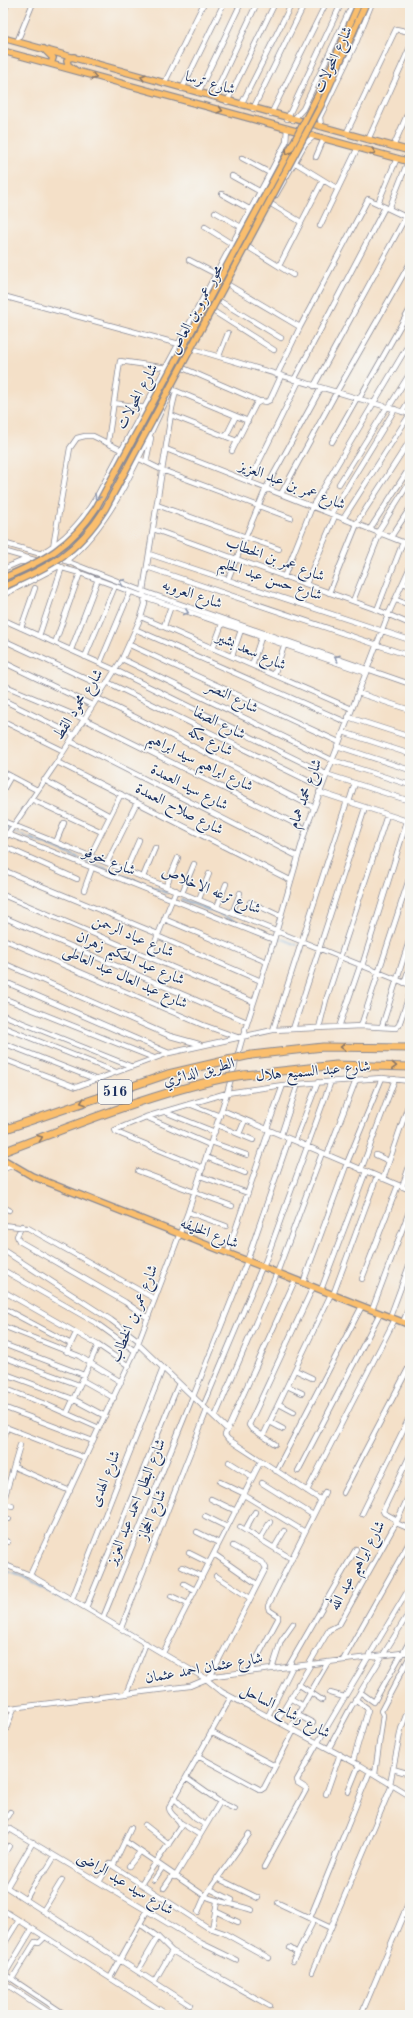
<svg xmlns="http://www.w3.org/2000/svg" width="413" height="2018" viewBox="0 0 413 2018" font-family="'Old Standard TT',Amiri,serif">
<rect width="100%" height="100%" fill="#f6f6f2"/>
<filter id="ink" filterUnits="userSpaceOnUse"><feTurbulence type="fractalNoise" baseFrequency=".025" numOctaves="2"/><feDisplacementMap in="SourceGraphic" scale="8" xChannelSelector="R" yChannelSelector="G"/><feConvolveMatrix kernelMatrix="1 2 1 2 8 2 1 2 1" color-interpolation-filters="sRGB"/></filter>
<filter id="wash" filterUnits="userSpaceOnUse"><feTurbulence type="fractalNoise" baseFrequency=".012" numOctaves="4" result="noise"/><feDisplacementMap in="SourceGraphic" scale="16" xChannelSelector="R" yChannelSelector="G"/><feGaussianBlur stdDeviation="0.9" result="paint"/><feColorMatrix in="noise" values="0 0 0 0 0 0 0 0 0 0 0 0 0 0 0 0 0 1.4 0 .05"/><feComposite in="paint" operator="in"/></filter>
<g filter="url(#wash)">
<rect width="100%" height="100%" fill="#f4e0c8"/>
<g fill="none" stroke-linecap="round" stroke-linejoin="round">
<!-- stream -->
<path stroke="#62a0d4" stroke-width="1.5" d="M3,827L9,829
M12,831L167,893
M181,899L269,934
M280,938L297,945
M3,1570L24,1577L69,1603"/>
</g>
</g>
<g filter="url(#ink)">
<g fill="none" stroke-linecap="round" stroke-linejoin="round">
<!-- minor casing -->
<g stroke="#888893" stroke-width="6">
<path id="minor" d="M3,15L7,3
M17,42L33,3
M164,84L204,3
M182,89L224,3
M198,93L241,3
M213,97L257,3
M227,102L275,3
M241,105L292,3
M253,109L305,3
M271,114L326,3
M287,119L340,6
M293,120L303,109L353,3
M321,127L320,117L356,43L372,3
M346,134L396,29L410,32
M368,140L410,47
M393,147L410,108
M316,157L324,138
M242,158L270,173
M294,162L338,189
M232,176L261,192
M222,194L251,210
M276,195L305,144L314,136
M378,203L397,158
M271,204L301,222
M389,209L408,161
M215,212L241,227
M320,226L358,147
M205,227L232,244
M248,247L293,275
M189,260L216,274
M279,266L323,180
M227,284L300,327
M3,296L179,344
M218,300L281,338
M213,311L274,350
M193,349L410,414
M219,356L228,333
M183,368L259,401
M277,375L300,327L368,199L410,219
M3,376V377
M294,380L385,207
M314,386L410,209
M174,390L248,421
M359,399L410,309
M114,403L146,408
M389,407L410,373
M402,412L410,399
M171,415L237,441
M226,436L236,416
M108,442L120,361L167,368
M332,442L357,398
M166,449L410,545
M232,451L256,404L261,401L266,402L270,400L281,376
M146,462L151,438
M249,482L299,381
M339,484L387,407
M281,494L336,393L410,263
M157,505L279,549
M331,514L395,409
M343,519L410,414
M356,524L410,440
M153,529L380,611L410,624
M370,529L410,467
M378,532L410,481
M391,537L410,508
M3,543L66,561L143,591L410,684
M3,551L80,573L145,597L367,673
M40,554C66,540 82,521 97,496L270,173L286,142L287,128
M149,554L410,640
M66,557L59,553L53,547L70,448L77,438L85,436H93L162,470L291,518
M66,561C118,519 143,445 173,387
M21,562C33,560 41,569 35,580
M147,567L410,656
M3,569L24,560
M284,577L312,507L410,342
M228,579L266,488L321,388
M403,583L410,586
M306,584L335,516
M329,593L357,524
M3,595L59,566
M396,600L410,605
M353,601L380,533
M377,610L403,542
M141,617L352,709
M164,626L171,606
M21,628L35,588
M137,630L346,722
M3,632L6,621L115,670L326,774L410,801
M39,636L62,567
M3,640L104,687
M55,643L80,573
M130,645L339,742
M213,648L222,624
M71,650L98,579
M232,656L241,630
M85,657L115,586
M122,659L332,760L410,785
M3,662L92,705
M100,663L130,592
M252,665L261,638
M274,675L284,646
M107,682L321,787
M3,685L84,719L306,829
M358,693L410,710
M97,698L313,807
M3,700L74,735
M348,717L410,737
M3,721L64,751
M343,732L410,754
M70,741L297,856
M337,746L410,770
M57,762L290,880
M3,772L37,790
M44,780L110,816
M3,790L11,776
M319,792L410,822
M31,799L102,832
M349,802L355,783
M3,821L410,985
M3,832L274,940
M3,841L57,762L122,659L141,617L145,604L143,591L172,408L176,391
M56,842L64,823
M3,846L77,879
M90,856L121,794
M107,863L137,802
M3,870L158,934
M126,870L139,840
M143,877L155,848
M166,886L178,858
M84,890L92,868
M182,893L194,864
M3,895L254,1002
M199,899L209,874
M250,902L280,916
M217,907L226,884
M232,913L240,893
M3,917L247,1022
M164,919L267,962
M157,936L261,981
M3,939L203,1025L237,1037
M149,957L176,890
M3,963L170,1036L199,1044
M362,966L407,821
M3,981L169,1053
M404,983L410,966
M3,998L154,1058
M3,1015L130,1066
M361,1026L410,876
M382,1026L410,938
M3,1027L116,1072
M339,1027L360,966
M319,1028L326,1000L387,815
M293,1029L365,808
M273,1030L347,801
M3,1043L95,1079
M3,1059L76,1087L169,1053L273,1030L361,1026L396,1028L399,1025L410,993
M189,1104L220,1116
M222,1110L410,1190
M165,1112L215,1132
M146,1117L210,1145
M217,1125L253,1140
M267,1129L283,1085
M239,1134L245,1120
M281,1135L298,1084
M295,1141L318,1082
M211,1142L247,1155
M327,1155L356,1080
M376,1155L389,1161
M206,1157L245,1173
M203,1168L116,1132L115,1130L146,1117L227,1093L283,1085L382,1078L410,1081
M3,1169L12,1166
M361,1170L395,1079
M138,1171L232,1206
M200,1176L248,1193
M383,1179L410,1100
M402,1187L410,1164
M3,1207L9,1210
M188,1212L226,1226
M3,1225L28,1228L155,1299
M22,1226L17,1236L19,1241L125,1302L148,1318
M3,1250L111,1320L139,1341
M227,1254L269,1130
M263,1268L331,1081
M3,1270L96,1323L135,1351
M362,1279L398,1185
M295,1280L225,1435L228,1439L321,1500
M303,1283L347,1163L382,1078
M321,1290L366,1171
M3,1291L98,1345L129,1366
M333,1295L377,1176
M3,1308L71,1344
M372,1310L410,1209
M390,1317L410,1263
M403,1322L410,1305
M3,1326L79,1356L121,1382
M3,1344L84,1375
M138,1344L227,1429
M67,1352L76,1333
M3,1357L79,1385
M295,1370L312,1378
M3,1373L73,1399L105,1416
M82,1380L114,1398
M287,1386L302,1393
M3,1388L45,1404L99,1428
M193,1397L247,1261L289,1139
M279,1404L294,1412
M3,1407L93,1441
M203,1407L262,1267
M67,1413L98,1345
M215,1417L277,1273L322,1153
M270,1422L283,1429
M3,1426L85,1458
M263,1436L331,1294
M3,1440L7,1427
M275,1444L251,1428L249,1425L313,1287
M229,1462L253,1477
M14,1467L70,1491
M276,1471L362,1306
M298,1471L380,1313
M220,1482L245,1494
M262,1483L313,1515
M307,1491L395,1319
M343,1493L410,1365
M244,1495L305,1532
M211,1499L236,1511
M3,1503L20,1445
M3,1503L12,1506
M362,1514L410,1416
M205,1516L227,1527
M3,1518L9,1519
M396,1523L395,1519L384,1513L383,1511L410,1455
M396,1523L410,1529
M240,1527L292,1559
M245,1530L255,1512
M197,1532L219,1543
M260,1539L270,1522
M3,1540L8,1542
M274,1548L284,1531
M189,1553L209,1563
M214,1554L257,1584
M3,1564L30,1575L206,1679L222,1692L359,1765L410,1796
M182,1567L202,1576
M30,1575L135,1351L188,1212L227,1093L243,1036L274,940L306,829L388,615L410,567
M216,1576L250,1598
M184,1584L195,1590
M171,1596L188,1604
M72,1599L163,1368
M86,1608L179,1383
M103,1618L193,1396
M121,1628L207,1410
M163,1653L261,1461
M403,1653L410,1640
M343,1660L410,1541
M309,1664L329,1630L339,1625L396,1523L410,1493
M288,1667L356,1549
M272,1669L281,1641L293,1624
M250,1671L278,1619V1616L269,1610L268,1606L325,1492
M210,1677L266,1568L263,1563L233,1546
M298,1684L322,1700
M360,1692L374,1702L402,1653
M330,1693L344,1697
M126,1694L146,1643
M290,1698L303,1706
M3,1709L190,1686L214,1676L410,1652
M298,1715L313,1723
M268,1716L293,1666
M277,1721L311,1664
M290,1728L328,1662
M211,1732L275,1766
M3,1737L14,1708
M329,1748L351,1707L410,1611
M198,1756L261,1790L264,1788L294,1730
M353,1761L368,1710L367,1708L355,1699
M393,1769L410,1774
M375,1774L383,1715L381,1711L410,1656
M186,1778L220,1802L235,1809
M390,1784L401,1729L410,1704
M348,1792L359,1765
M326,1794L340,1754
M174,1798L196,1819L206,1825
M3,1823L10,1812
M181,1823L200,1835
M3,1825L201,1943L236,1960
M145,1825L169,1844
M3,1837L10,1829
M125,1841L205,1896C220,1903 236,1904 252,1910
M3,1856L9,1846
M113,1866L131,1828
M129,1866L140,1852
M264,1867L306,1790V1788L298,1783L297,1780L318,1742L410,1587
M175,1877L220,1802
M217,1878L258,1898
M154,1880L162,1868
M99,1882L110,1864L207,1927L224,1933L269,1958
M141,1884L181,1826C180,1818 170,1816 169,1808L231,1697
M3,1885L190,2005
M7,1887L33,1842
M164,1888L173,1875
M210,1889L232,1900
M205,1896L249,1834
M26,1899L39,1876L47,1869L55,1856
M278,1903L331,1928
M3,1910L165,2013
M43,1911L62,1880
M215,1911L238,1922
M198,1912L205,1896
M310,1918L370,1771
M140,1924L158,1937L172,1951L270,2006
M212,1929L217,1902
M3,1946L19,1920
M290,1948L297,1953
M293,1961L314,1920
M138,1971L158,1937
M312,1972L392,1785
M3,1973L66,2015
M5,1974L32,1929
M110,1978L147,1911
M12,1979L35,1942L39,1943L45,1937
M3,1982L53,2015
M154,1982L172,1951
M361,2015L410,1899"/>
</g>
<!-- major casing -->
<g stroke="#888893" stroke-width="8">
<path id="major" d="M3,38L410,151
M44,49L53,58L51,64
M3,51L410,162
M74,57L69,58L67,61L68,65L75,70
M3,1159L32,1176L410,1325"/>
</g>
<!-- highway casing -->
<g stroke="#888893" stroke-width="9">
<path id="highway" d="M251,1055L323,1047L410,1048
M244,1075L336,1065L410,1067
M3,1130L168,1074L228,1060
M3,1152C74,1125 151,1094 225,1078"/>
</g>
<!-- minor -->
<use href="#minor" stroke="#fff" stroke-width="4.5"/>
<!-- major -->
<use href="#major" stroke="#fabe6d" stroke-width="5.5"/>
<!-- highway -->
<use href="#highway" stroke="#fabe6d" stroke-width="7"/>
<!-- major-bridge casing -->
<g stroke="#888893" stroke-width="8" stroke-linecap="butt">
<path id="major-bridge" d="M3,578C44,561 71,546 96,508L296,138L325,81L359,3
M3,587C50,567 77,553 105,509L321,105L366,3"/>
</g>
<!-- highway-bridge casing -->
<g stroke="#888893" stroke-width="9" stroke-linecap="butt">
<path id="highway-bridge" d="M228,1060L251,1055
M225,1078L244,1075"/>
</g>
<!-- major-bridge -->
<use href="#major-bridge" stroke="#fabe6d" stroke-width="5.5"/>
<!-- highway-bridge -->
<use href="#highway-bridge" stroke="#fabe6d" stroke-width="7"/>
</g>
<!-- one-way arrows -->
<defs><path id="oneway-chevron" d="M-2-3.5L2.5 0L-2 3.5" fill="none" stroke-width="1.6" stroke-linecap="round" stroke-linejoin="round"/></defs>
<g stroke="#8a7666">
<use href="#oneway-chevron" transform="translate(94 77) rotate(15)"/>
<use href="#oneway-chevron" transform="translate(143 77) rotate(-163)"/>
<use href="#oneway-chevron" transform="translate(220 110) rotate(15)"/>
<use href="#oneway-chevron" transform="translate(288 152) rotate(119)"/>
<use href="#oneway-chevron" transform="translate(373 152) rotate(16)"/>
<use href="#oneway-chevron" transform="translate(343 1047) rotate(179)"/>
<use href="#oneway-chevron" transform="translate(394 1066) rotate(3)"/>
<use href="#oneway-chevron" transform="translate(83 1102) rotate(161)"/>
<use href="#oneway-chevron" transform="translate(40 1138) rotate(-21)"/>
</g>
<g stroke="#8d97ae">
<use href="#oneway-chevron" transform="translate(97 497) rotate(121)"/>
<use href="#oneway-chevron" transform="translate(122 582) rotate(-158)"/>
<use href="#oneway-chevron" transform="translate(186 612) rotate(19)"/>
<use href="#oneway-chevron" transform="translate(337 658) rotate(-161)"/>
</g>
</g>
<g text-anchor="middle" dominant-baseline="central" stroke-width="3" stroke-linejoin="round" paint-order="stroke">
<!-- shield labels -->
<rect fill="#f6f6f2" stroke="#5d6b8a" stroke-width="1" x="98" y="1080" width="34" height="24" rx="3"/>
<g font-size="14" font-weight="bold" fill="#1b2f5e">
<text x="115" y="1092">516</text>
</g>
<!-- street labels -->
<g font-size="15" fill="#1b2f5e" stroke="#f6f6f2">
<text transform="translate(334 60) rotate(-65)">شارع المحولات</text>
<text transform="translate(210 84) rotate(16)">شارع ترسا</text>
<text transform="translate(197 310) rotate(-62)">محور عمرو بن العاص</text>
<text transform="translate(138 397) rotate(-62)">شارع المحولات</text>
<text transform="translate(292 486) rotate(21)">شارع عمر بن عبد العزيز</text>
<text transform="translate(275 560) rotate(20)">شارع عمر بن الخطاب</text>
<text transform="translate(270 580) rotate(18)">شارع حسن عبد الحليم</text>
<text transform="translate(192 595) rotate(19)">شارع العروبه</text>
<text transform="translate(251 652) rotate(24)">شارع سعد بشير</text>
<text transform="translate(232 698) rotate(26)">شارع النصر</text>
<text transform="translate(79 705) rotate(-58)">شارع محمود القط</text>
<text transform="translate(219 724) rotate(26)">شارع الصفا</text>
<text transform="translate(210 742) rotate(27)">شارع مكه</text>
<text transform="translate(200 763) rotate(26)">شارع ابراهيم سيد ابراهيم</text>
<text transform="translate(189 788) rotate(27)">شارع سيد العمدة</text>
<text transform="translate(306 794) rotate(-70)">شارع محمد همام</text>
<text transform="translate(179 810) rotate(27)">شارع صلاح العمدة</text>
<text transform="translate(109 862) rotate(22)">شارع خوفو</text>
<text transform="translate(211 891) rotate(22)">شارع ترعه الاخلاص</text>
<text transform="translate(133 937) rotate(23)">شارع عباد الرحمن</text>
<text transform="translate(130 959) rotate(23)">شارع عبد الحكيم زهران</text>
<text transform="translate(125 978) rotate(24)">شارع عبد العال عبد العاطى</text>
<text transform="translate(313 1072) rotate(-5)">شارع عبد السميع هلال</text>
<text transform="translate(199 1073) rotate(-15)">الطريق الدائري</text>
<text transform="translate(209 1234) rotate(21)">شارع الخليفه</text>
<text transform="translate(135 1314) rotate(-68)">شارع عمر بن الخطاب</text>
<text transform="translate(106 1479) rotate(-68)">شارع الهدى</text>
<text transform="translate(137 1502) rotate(-68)">شارع البطل احمد عبد العزيز</text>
<text transform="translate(153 1515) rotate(-68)">شارع الحجاز</text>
<text transform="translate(358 1566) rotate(-61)">شارع ابراهيم عبد الله</text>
<text transform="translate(204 1669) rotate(-10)">شارع عثمان احمد عثمان</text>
<text transform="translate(285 1712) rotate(28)">شارع رشاح الساحل</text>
<text transform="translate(125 1884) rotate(31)">شارع سيد عبد الراضى</text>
</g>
</g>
<!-- margin -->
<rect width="413" height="2018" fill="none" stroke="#f6f6f2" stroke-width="16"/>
</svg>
